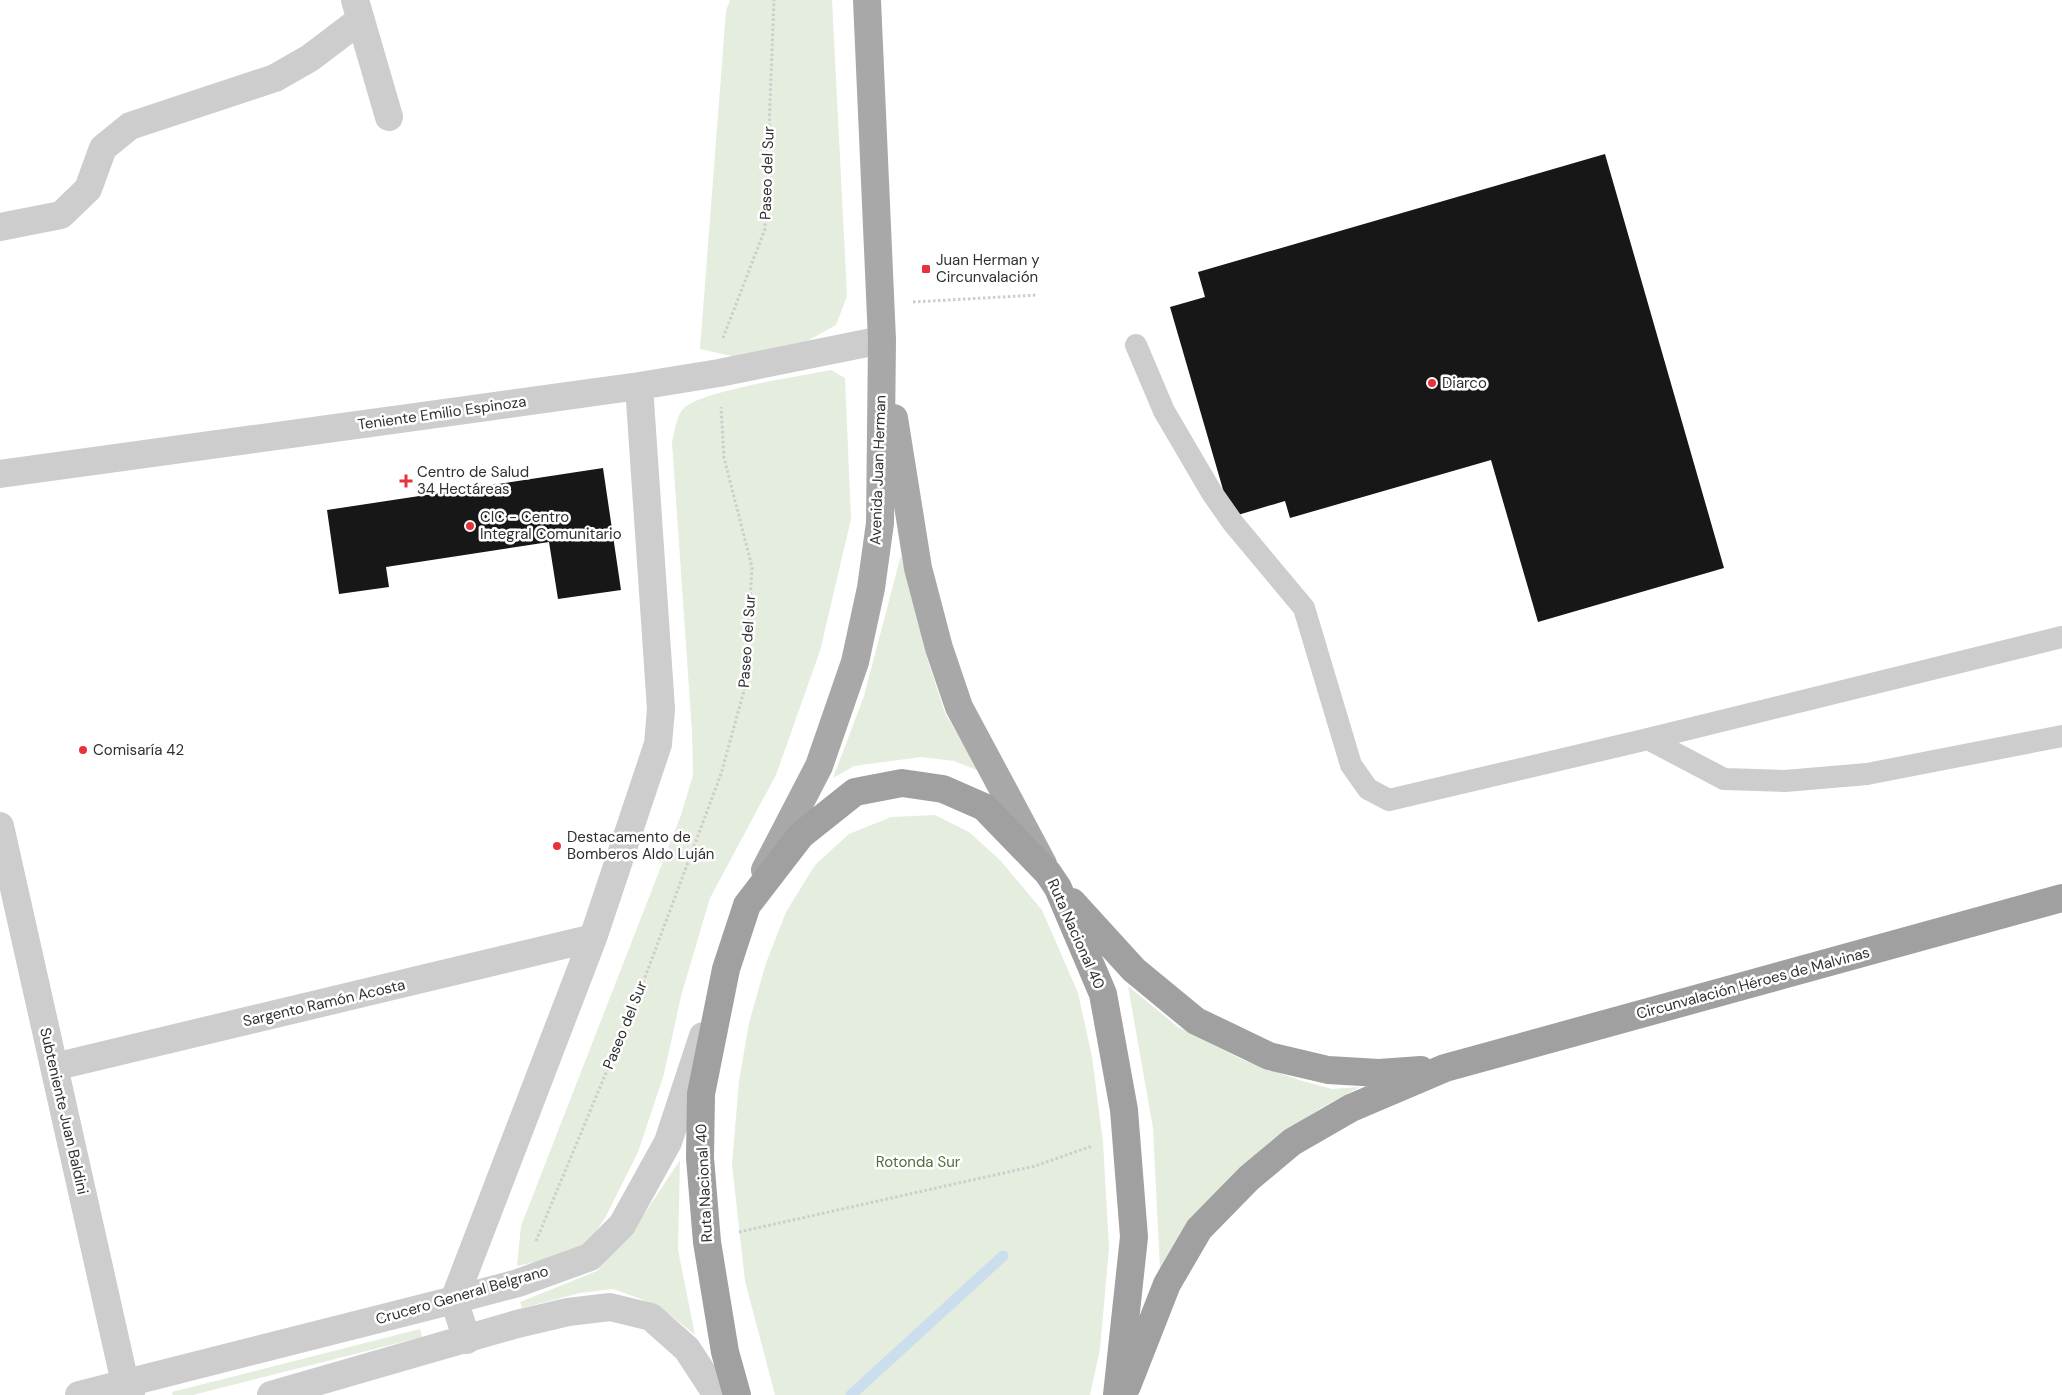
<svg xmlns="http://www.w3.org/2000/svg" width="2062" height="1395" viewBox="0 0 2062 1395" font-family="'DM Sans',sans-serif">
<rect width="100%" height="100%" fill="#fff"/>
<!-- green -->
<path fill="#e5edde" d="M730,0H832L847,296L836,325L807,341L732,356L700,349L726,11Z
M831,370L845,378L851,519L820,651L776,775L710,898L681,996L664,1074L638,1152L605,1218L587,1245L563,1256L517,1266L521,1226L681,815L693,775L692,732L672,442C675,431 676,417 683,409C699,391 802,376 831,370Z
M901,555L928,661L945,713L979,771L954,761L921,757L854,766L833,778L864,696Z
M935,815L969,832L1000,860L1042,910L1078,993L1092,1057L1103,1142L1109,1248L1100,1349L1090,1395H775L745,1281L732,1165L739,1081L749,1023L766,963L786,912L815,865L849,834L891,817Z
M1128,986L1178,1027L1243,1060L1299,1080L1332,1089L1360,1087L1321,1108L1271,1141L1208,1202L1160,1270L1153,1128Z
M680,1160L678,1250L695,1335L669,1314L641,1299L613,1289L580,1293L522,1308L520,1302L597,1271L639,1222Z
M420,1329L422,1337L193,1395H173L172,1392Z"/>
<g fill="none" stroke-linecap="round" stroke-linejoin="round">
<!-- stream -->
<path stroke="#cadeed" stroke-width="11" d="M851,1395L1003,1256"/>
</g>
<!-- building -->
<path fill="#171717" d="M1605,154L1724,568L1538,622L1491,460L1290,518L1285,501L1231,517L1170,307L1205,297L1198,272Z
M603,468L621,590L558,599L549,542L386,567L389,587L339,594L327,510Z"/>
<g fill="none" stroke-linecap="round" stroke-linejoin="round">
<!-- path -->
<path stroke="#cdcdcd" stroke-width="3" stroke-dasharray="2.5 2.5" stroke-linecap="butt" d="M913,302L1037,295
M723,338L765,229L774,0
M739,1232L1035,1166L1092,1146
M536,1241L638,996L721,774L745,687L752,567L724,458L721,407"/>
<!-- service -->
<path stroke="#cdcdcd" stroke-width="22" d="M1136,345L1164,411L1212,493L1233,523L1304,608L1351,765L1368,789L1389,800L1648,739L2062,637
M1648,739L1724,779L1785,781L1867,774L2062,736"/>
<!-- minor -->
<path stroke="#cdcdcd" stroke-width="28" d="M355,0L389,117
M0,227L61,215L88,189L103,148L130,126L275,78L310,58L360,20
M0,474L639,386L719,373L882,340
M0,826L125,1383L131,1395
M54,1067L593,938
M467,1340L454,1300L593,938L658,744L661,709L639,386"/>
<!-- tertiary -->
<path stroke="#cdcdcd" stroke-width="28" d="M79,1395L454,1300L518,1283L590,1257L622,1225L668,1142L703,1036
M271,1395L517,1324L568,1312L610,1307L651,1317L687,1349L717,1395"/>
<!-- primary -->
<path stroke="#a8a8a8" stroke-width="28" d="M894,418L918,568L939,648L959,707L1043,864
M765,870L819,766L855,662L871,588L880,523L882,340L867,0"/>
<!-- trunk -->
<path stroke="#a0a0a0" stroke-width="28" d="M1072,902L1134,970L1196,1021L1269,1056L1328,1070L1379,1073L1421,1070
M1127,1386L1167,1284L1199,1229L1249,1178L1292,1142L1351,1108L1445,1068L2062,898
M737,1395L725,1352L707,1242L700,1158L701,1094L726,969L747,905L801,835L855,792L902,783L943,789L984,807L1048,873L1058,888L1103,994L1124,1110L1134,1237L1117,1395"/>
</g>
<!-- markers -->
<g fill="#e6323b" stroke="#fff" stroke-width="2">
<rect x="921" y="264" width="10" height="10" rx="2.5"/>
<circle cx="1432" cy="383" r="5"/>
<path d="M403.5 473.5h5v5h5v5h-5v5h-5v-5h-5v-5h5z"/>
<circle cx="470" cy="526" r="5"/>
<circle cx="83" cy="750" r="5"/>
<circle cx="557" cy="846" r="5"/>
</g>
<g text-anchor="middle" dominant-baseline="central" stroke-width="5" stroke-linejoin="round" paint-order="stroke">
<!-- street labels -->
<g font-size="15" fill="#303030" stroke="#fff">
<text transform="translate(767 173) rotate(-88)">Paseo del Sur</text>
<text transform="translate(442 413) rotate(-8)">Teniente Emilio Espinoza</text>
<text transform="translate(878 470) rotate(-88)">Avenida Juan Herman</text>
<text transform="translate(747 641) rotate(-86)">Paseo del Sur</text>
<text transform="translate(1076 934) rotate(66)">Ruta Nacional 40</text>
<text transform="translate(1753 983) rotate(-15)">Circunvalación Héroes de Malvinas</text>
<text transform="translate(324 1003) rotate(-13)">Sargento Ramón Acosta</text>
<text transform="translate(625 1025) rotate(-68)">Paseo del Sur</text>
<text transform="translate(64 1111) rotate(77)">Subteniente Juan Baldini</text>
<text transform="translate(704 1183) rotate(-93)">Ruta Nacional 40</text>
<text transform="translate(462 1295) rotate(-16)">Crucero General Belgrano</text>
</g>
<!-- poi labels -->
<g font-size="15" fill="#303030" stroke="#fff" text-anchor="start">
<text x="936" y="260">Juan Herman y<tspan x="936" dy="17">Circunvalación</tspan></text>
<text x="1442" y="383">Diarco</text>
<text x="417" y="472">Centro de Salud<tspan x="417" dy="17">34 Hectáreas</tspan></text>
<text x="480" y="517">CIC - Centro<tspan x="480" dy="17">Integral Comunitario</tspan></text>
<text x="93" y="750">Comisaría 42</text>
<text x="567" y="837">Destacamento de<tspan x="567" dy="17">Bomberos Aldo Luján</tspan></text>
</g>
<!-- park labels -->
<g font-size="15" fill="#526c3c" stroke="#fff">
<text x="918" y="1162">Rotonda Sur</text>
</g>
</g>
</svg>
